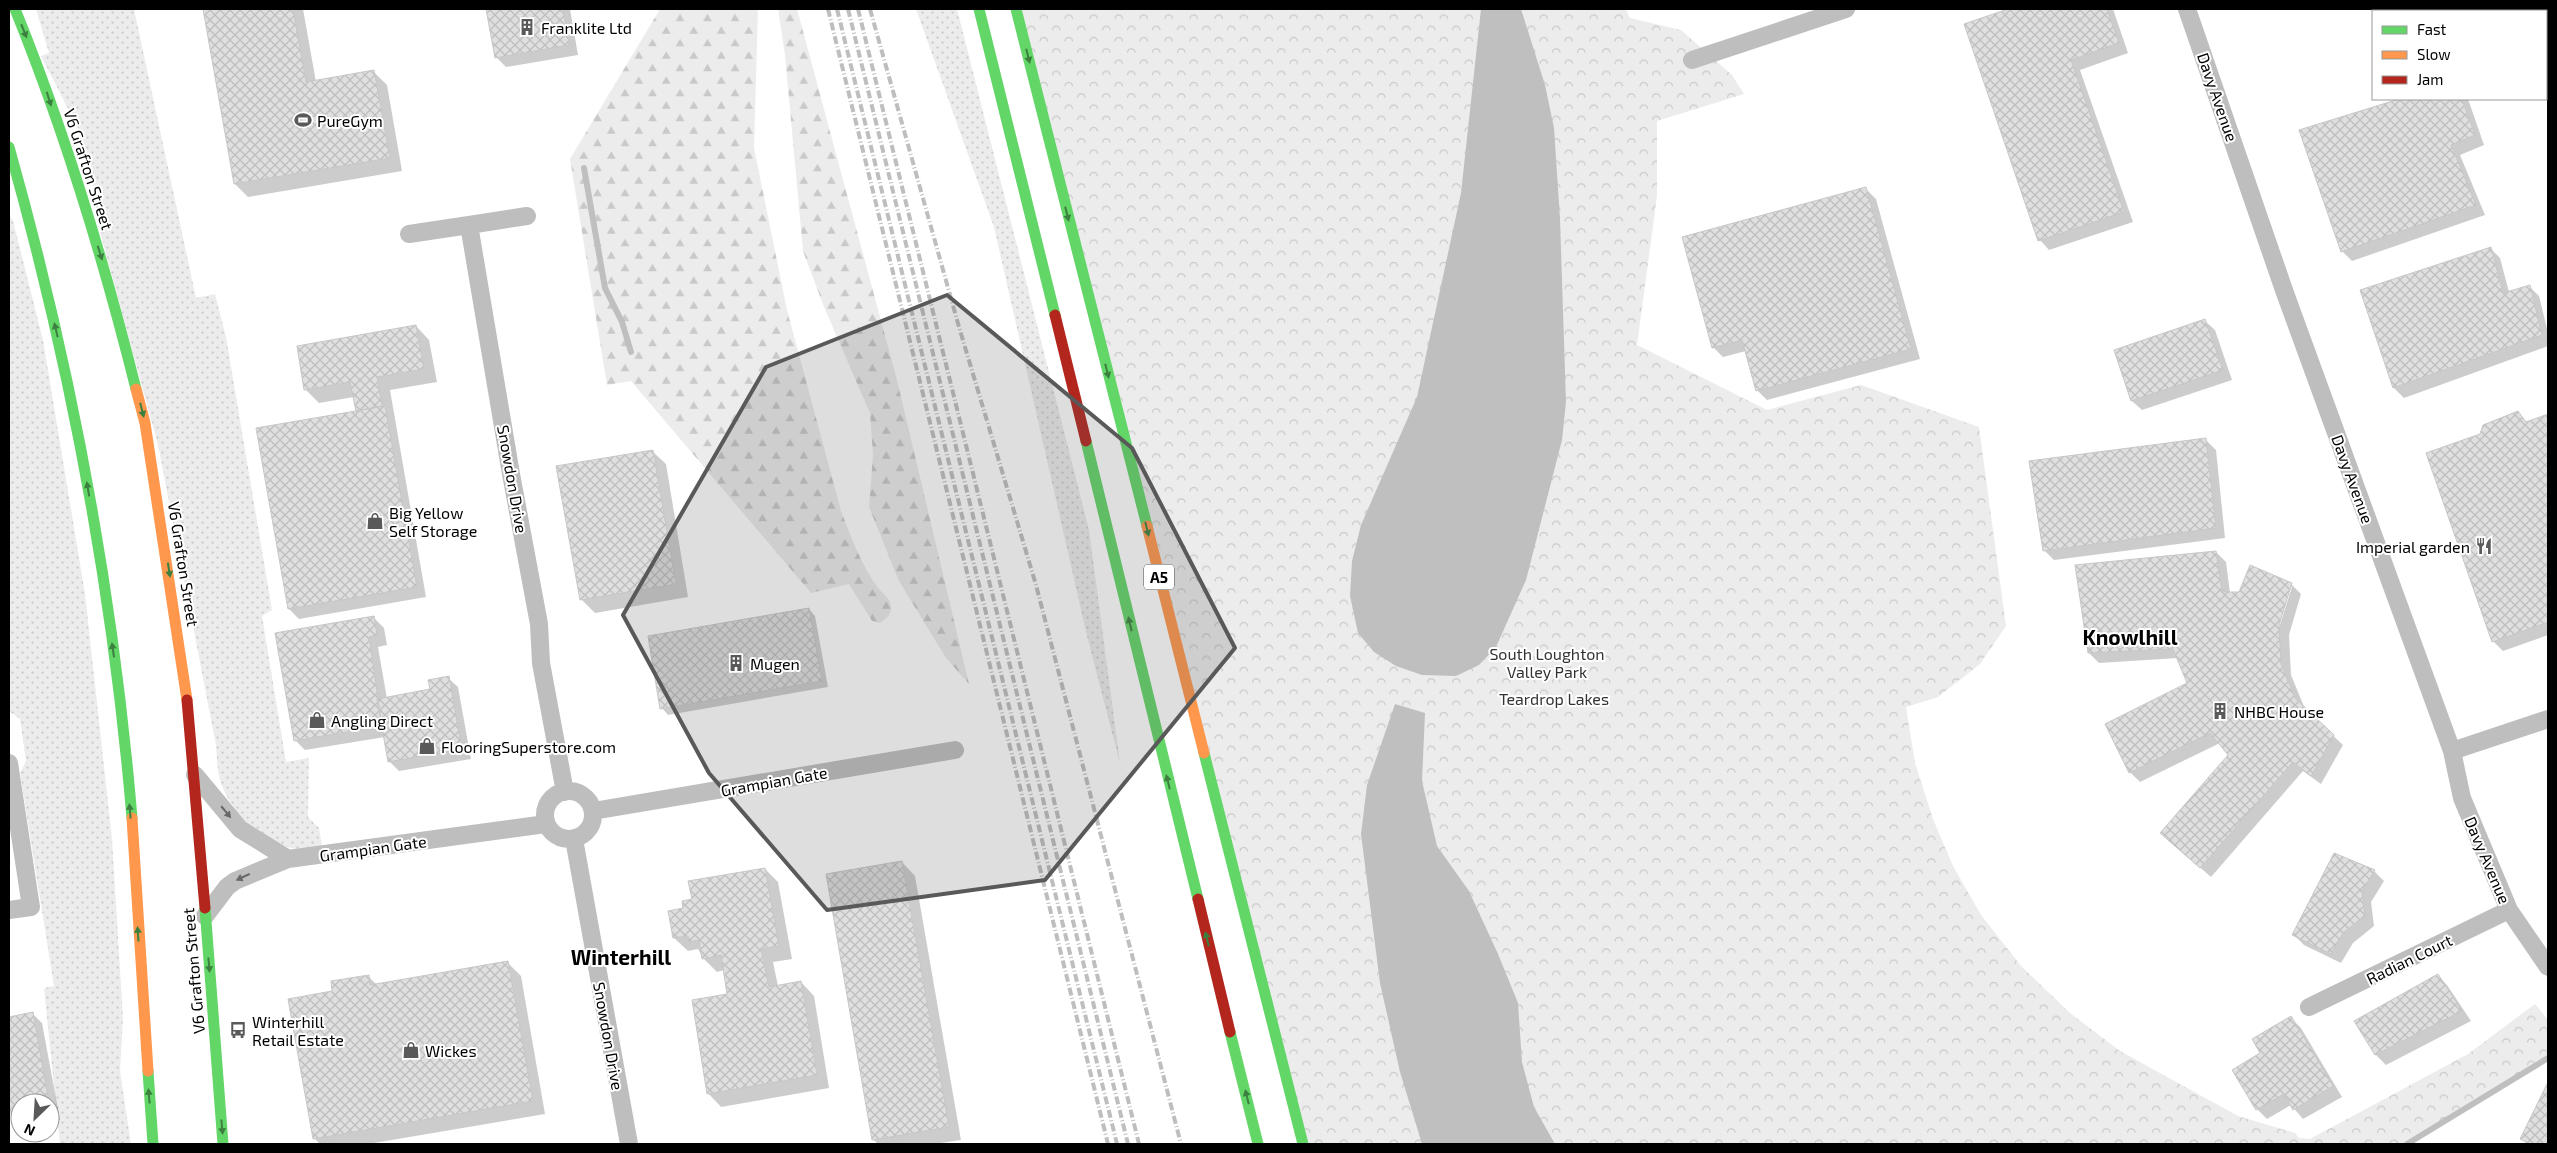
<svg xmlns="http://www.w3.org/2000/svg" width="2557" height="1153" viewBox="0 0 2557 1153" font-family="'Exo 2',sans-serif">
<defs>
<pattern id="grass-dots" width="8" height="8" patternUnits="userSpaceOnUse" patternTransform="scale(1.25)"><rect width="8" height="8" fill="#ececec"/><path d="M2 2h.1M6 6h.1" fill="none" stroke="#c9c9c9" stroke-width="1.8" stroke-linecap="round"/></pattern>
<pattern id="forest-firs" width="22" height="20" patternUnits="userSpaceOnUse" patternTransform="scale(1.25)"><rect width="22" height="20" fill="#ececec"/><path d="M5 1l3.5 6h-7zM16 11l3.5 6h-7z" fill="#c9c9c9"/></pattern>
<pattern id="park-crowns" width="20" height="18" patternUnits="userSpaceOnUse" patternTransform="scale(1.25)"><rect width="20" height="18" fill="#ececec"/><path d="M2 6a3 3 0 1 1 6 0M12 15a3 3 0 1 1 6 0" fill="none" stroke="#c9c9c9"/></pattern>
<pattern id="building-cross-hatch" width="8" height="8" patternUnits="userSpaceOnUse" patternTransform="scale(1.25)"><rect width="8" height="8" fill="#dfdfdf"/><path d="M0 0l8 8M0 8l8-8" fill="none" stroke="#bebebe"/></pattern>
</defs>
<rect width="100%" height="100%" fill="#fff"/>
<!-- grass -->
<path fill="url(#grass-dots)" d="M36,9H134L196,298L215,294L226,337L272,610L262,616L286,762L309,758L308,817L319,828L322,847C314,848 306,849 299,849C264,847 229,811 220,780C217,769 217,756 216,745L158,445L97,221L92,174L82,136L41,56L49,53Z
M916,9H957L1089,530L1120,763L1087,636L994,227Z
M9,214L13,221L43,340L85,594L112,839L123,1018L120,1071L131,1144H60L44,988L54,986L20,773L26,761L20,719L10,712L9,702Z"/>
<!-- forest -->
<path fill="url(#forest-firs)" d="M660,9H758L754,148L787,310L841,511C851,537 862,567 879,589C884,595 891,599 891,608C891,616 885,619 880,623L872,621L849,584L811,593L631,381L607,385L570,159Z
M778,9H797L897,380L969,684L946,658L899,581L869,507L873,455L870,413L824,307L803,251L785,55Z"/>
<!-- park -->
<path fill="url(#park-crowns)" d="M1016,9H1626L1630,18L1681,30L1732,75L1744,94L1657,121V196L1637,345L1767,410L1861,385L1979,427L2006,626L1980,664L1938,697L1906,707L1915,763L1933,819L1953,866L1981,915L2021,966L2070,1013L2120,1051L2238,1116L2295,1133L2299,1138L2310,1139L2468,1054L2535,1004L2548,1020V1059L2409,1144H1303Z"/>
<!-- water -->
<path fill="#bfbfbf" d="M1481,9H1521L1545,85L1554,128L1560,219L1566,402L1562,440L1526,580L1496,647L1479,665L1456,676L1422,675L1396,666L1374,652L1358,633L1350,596L1352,561L1361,525L1417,397L1461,193Z
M1395,704L1425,713L1422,781L1437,846L1469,891L1498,954L1518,1003L1522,1062L1534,1107L1555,1144H1422L1400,1072L1380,983L1361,834L1367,785Z"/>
<!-- shadow -->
<path fill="#0003" fill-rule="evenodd" d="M204,9H303L316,82L374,72L387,85L402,171L248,197L235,184Z
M488,9H570L578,55L506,67L496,57Z
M2012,9H2113L2128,53L2080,70L2133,222L2049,250L2040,240L1965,25Z
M2443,9H2515L2508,11H2444Z
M2403,99H2468L2484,145L2460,155L2485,215L2352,261L2342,251L2300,130Z
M1866,189L1876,199L1920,359L1767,400L1757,390L1746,351L1723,357L1713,347Z
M2490,248L2500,258L2509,292L2529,286L2539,296L2548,333V346L2404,398L2394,388L2362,291Z
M2205,321L2215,330L2232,380L2142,410L2132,401Z
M416,326L429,340L437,382L390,390L426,597L299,619L289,609L358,411L354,397L319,403L306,390L298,347Z
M2517,413L2528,423L2548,416V635L2503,651L2493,641L2481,435Z
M2206,440L2216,450L2225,538L2054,560L2044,550Z
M652,451L666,464L688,597L595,613L581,599Z
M2216,552L2226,562L2230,593L2291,584L2301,594L2289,635L2291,675L2305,709L2343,745L2321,784L2303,771L2211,877L2172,843L2229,755L2220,743L2140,782L2130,772L2189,684L2178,658L2099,663L2089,653ZM2289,587H2292L2278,631L2276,630Z
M809,609L815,616L828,687L668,715L662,708Z
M374,618L384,628L387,645L378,647L387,699L431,690L448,678L458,687L471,759L399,771L389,761L385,737L305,750L295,740Z
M902,862L915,876L961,1140L934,1144H878L873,1139Z
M765,869L778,882L792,959L773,962L778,986L801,982L814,996L829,1088L721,1107L708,1093L728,995L724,970L717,972L703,958L698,949L688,951L674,938L685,909L694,900Z
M2374,871L2384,881L2371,902L2374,926L2353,943L2341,963L2304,945L2294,935Z
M508,963L521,976L545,1114L368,1144H320L314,1138L334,992L368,976L377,985Z
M2437,975L2447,985L2471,1021L2386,1065L2376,1055L2356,1021Z
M32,1013L42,1023L60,1120L50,1121V1103H20V1123L10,1113L9,1102V1018Z
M2291,1018L2301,1028L2342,1097L2303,1119L2291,1105L2267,1119L2257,1109L2262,1054Z
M2548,1085V1144H2527L2522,1139Z"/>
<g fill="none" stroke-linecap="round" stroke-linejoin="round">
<!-- stream -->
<path stroke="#bfbfbf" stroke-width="6" d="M584,168L605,288L622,322L631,352
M2407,1144L2548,1058"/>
</g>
<!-- building -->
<path fill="url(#building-cross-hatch)" stroke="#c7c7c7" d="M203,9H293L306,82L374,70L390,158L234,184Z
M486,9H563L569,45L495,58Z
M2008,9H2107L2119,43L2071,60L2124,212L2038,241L1964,24Z
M2442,9H2477L2469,11H2443Z
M2399,99H2462L2475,135L2451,145L2476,205L2341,252L2299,130Z
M1866,187L1911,349L1756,391L1742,340L1712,348L1682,237Z
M2491,247L2503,293L2530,285L2542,335L2393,388L2360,290Z
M2205,319L2223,370L2131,401L2114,350Z
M416,325L424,369L377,377L382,406L356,411L350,382L304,390L297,346Z
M385,406L417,587L288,609L256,428Z
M2518,411L2526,422L2548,414V630L2546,623L2492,642L2426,453L2480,434L2483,425Z
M2206,438L2216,528L2043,551L2029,461Z
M653,450L676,584L580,600L556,466Z
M2216,551L2222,592H2239L2250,565L2292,583L2279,625L2281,664L2295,698L2334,735L2311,776L2293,762L2200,868L2160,833L2228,755L2210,733L2129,773L2105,724L2187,683L2173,649L2088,653L2075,565Z
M809,608L822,681L660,709L648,636Z
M374,616L377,635L369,637L382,726L294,741L275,633Z
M449,676L462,749L388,762L377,699L430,689L428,680Z
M2334,853L2375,870L2362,891L2365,916L2343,933L2331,954L2292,935Z
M902,861L949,1127L872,1140L826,874Z
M765,868L779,946L761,949L769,987L801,981L817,1075L707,1094L692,1000L727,994L721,955L702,959L699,940L689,942L688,936L673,938L668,911L683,908L682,901L692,899L688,881Z
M508,961L533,1101L313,1139L288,999L332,991L331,981L369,975L370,985Z
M2438,974L2462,1011L2375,1055L2354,1021Z
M33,1012L49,1103H20V1113L9,1114V1017Z
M2291,1016L2333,1086L2293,1110L2284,1094L2256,1110L2232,1070L2260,1053L2252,1039Z
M2548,1082V1144H2530L2520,1139Z"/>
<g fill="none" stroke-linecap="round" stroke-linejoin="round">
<!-- street -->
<path stroke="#bebebe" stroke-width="18" d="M2187,9L2285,293L2452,751L2462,798L2509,910L2548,967
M1692,60L1846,9
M527,216L469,225L511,474L539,624L541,663L565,792
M409,234L469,225
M2452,751L2548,719
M9,763L31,907L9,910
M195,775L240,829L288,859
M545 815a24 24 0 1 1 48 0a24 24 0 1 1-48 0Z
M593,811L955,750
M574,839L629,1144
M205,916L227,887L235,881L288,859L546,824
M2309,1007L2509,910"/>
<!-- fast -->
<path stroke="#63d668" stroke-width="11" d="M15,9C65,132 104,261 136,389
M979,9L1055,315
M1016,9L1147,526
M9,147C71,367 113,591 132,818
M1086,441L1198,899
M1204,753L1303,1144
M205,908L223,1144
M1230,1032L1258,1144
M148,1071L153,1144"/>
<!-- slow -->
<path stroke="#ff974d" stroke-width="11" d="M136,389L145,423L187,700
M1147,526L1204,753
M132,818L148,1071"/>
<!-- jam -->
<path stroke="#b3261e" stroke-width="11" d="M1055,315L1086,441
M187,700L205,908
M1198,899L1230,1032"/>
<!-- rail -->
<path stroke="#bebebe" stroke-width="4" stroke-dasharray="8 2.5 1 2.5" stroke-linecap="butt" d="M828,9L1108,1144
M837,9L1117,1144
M848,9L1128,1144
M858,9L1139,1144
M870,9L959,327L1036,585L1181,1144"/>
</g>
<!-- one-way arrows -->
<defs><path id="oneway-solid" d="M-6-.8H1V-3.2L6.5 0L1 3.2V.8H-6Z" transform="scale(1.25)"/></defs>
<g fill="#3b803e">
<use href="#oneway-solid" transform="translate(24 31) rotate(68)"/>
<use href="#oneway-solid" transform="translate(1028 56) rotate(76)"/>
<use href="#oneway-solid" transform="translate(49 99) rotate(72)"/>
<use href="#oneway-solid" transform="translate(1067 214) rotate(76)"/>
<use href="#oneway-solid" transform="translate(100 253) rotate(72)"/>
<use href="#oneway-solid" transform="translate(56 330) rotate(-103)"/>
<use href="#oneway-solid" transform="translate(1107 371) rotate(76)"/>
<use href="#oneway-solid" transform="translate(142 410) rotate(76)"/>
<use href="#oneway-solid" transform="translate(88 489) rotate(-99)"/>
<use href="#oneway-solid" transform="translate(1147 529) rotate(76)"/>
<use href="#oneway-solid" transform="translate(169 570) rotate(81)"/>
<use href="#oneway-solid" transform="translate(1130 624) rotate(-103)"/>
<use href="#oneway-solid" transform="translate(113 650) rotate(-98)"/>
<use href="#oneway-solid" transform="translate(1168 782) rotate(-104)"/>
<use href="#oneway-solid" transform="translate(130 811) rotate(-95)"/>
<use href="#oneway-solid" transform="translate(138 934) rotate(-94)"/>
<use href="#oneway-solid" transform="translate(1207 939) rotate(-104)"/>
<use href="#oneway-solid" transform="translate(209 965) rotate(85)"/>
<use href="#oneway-solid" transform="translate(149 1096) rotate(-95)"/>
<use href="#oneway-solid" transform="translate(1247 1097) rotate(-104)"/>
<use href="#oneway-solid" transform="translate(222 1127) rotate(85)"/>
</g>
<g fill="#686868">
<use href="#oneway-solid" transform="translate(226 812) rotate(50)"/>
<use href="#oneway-solid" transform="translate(243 877) rotate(155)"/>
</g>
<!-- marked area -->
<path fill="#595959" fill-opacity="0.2" stroke="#595959" stroke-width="4" stroke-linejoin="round" d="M947,295L1132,448L1235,648L1045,880L827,910L709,773L623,615L766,367Z"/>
<!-- icons -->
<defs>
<g id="building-bare" transform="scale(1.35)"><path d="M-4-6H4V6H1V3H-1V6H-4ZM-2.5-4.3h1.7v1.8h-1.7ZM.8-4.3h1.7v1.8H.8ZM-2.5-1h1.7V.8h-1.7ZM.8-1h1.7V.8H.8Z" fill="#595959" stroke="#fff" stroke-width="2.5" paint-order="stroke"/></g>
<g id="stadium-bare" transform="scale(1.35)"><path d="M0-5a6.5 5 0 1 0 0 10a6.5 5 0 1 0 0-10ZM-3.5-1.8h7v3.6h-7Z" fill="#595959" stroke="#fff" stroke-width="2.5" paint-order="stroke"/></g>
<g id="shop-bare" transform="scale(1.35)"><path d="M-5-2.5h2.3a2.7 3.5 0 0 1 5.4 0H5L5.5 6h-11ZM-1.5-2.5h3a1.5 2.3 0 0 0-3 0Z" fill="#595959" stroke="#fff" stroke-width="2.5" paint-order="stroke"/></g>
<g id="restaurant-bare" transform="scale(1.35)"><path d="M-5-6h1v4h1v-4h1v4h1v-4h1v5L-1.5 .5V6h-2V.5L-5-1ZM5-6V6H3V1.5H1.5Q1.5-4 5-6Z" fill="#595959" stroke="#fff" stroke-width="2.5" paint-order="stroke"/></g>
<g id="bus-bare" transform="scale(1.35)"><path d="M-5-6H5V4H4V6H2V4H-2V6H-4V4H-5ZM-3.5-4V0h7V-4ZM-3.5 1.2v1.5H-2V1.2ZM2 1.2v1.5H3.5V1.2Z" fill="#595959" stroke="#fff" stroke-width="2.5" paint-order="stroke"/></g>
</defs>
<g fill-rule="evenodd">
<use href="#building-bare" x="527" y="27"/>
<use href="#stadium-bare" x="303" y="120"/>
<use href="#shop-bare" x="375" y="521"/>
<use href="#restaurant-bare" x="2484" y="546"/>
<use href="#building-bare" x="736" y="663"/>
<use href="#building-bare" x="2220" y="711"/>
<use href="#shop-bare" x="317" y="720"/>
<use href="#shop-bare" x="427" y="746"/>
<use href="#bus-bare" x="238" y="1030"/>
<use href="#shop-bare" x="411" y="1050"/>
</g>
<g text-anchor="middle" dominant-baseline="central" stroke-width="4" stroke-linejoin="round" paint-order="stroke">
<!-- shield labels -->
<rect fill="#fff" stroke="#4c4c4c" stroke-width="1" x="1144" y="564.5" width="30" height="25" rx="4"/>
<g font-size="15" font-weight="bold" fill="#000">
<text x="1159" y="577">A5</text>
</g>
<!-- poi labels -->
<g font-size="16" fill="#000" stroke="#fff" text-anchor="start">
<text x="541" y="27">Franklite Ltd</text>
<text x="317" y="120">PureGym</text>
<text x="389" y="512">Big Yellow<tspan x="389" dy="18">Self Storage</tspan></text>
<text x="2470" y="546" text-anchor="end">Imperial garden</text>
<text x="750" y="663">Mugen</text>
<text x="2234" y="711">NHBC House</text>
<text x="331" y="720">Angling Direct</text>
<text x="441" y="746">FlooringSuperstore.com</text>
<text x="252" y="1021">Winterhill<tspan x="252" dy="18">Retail Estate</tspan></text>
<text x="425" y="1050">Wickes</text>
</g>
<!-- street labels -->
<g font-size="16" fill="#000" stroke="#fff">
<text transform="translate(2218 97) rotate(71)">Davy Avenue</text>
<text transform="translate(89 169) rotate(72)">V6 Grafton Street</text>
<text transform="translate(513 479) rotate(80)">Snowdon Drive</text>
<text transform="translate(2353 479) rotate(70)">Davy Avenue</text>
<text transform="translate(184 564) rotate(81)">V6 Grafton Street</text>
<text transform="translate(774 781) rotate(-10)">Grampian Gate</text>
<text transform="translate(373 848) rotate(-8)">Grampian Gate</text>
<text transform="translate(2488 860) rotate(67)">Davy Avenue</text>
<text transform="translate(2409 959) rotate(-26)">Radian Court</text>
<text transform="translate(193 971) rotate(-95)">V6 Grafton Street</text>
<text transform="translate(609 1036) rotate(80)">Snowdon Drive</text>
</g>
<!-- park labels -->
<g font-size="16" fill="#333" stroke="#fff">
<text x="1547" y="653">South Loughton<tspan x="1547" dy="18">Valley Park</tspan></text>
<text x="1554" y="698">Teardrop Lakes</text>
</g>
<!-- district labels -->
<g font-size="21" font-weight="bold" fill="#000" stroke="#fff">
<text x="2130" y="636">Knowlhill</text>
<text x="621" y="956">Winterhill</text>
</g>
</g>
<!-- border -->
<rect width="2557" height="1153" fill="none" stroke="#000000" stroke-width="20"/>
<!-- legend -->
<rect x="2372" y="10" width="175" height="90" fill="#ffffff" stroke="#999999"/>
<rect x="2382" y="26" width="25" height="8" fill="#63d668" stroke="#999999"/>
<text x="2417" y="35" font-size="15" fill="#000000">Fast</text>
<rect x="2382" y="51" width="25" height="8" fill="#ff974d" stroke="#999999"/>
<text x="2417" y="60" font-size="15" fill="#000000">Slow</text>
<rect x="2382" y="76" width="25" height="8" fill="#b3261e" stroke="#999999"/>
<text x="2417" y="85" font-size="15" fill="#000000">Jam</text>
<!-- north arrow -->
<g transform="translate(35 1118) rotate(205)"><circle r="24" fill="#ffffff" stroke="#999999"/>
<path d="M0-4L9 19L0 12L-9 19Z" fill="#595959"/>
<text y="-8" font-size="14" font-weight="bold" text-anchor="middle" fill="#000000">N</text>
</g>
</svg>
